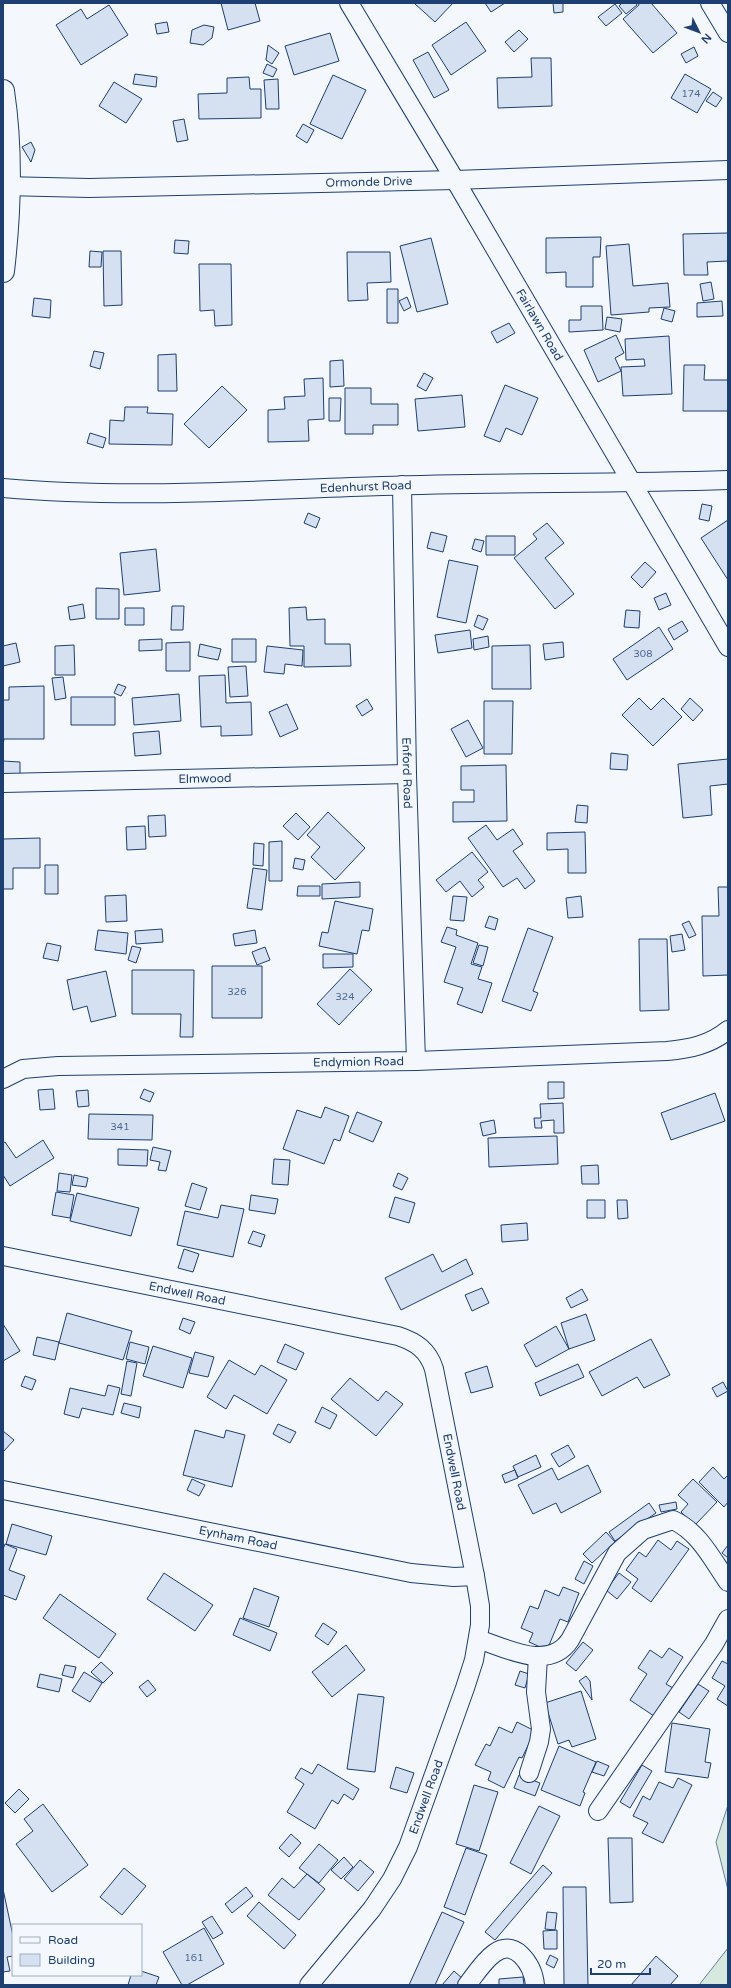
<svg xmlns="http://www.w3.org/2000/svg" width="731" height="1988" viewBox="0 0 731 1988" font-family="'Varela Round',sans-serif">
<rect width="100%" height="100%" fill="#f4f7fb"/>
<!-- green -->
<path fill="#d7e8df" stroke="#687fa3" d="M728,1805V1890L716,1842Z
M728,1948V1985H699Z"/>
<!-- building -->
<path fill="#d5e0f0" stroke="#1d3f73" d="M221,3H255L260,21L228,30Z
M414,3H453L435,22Z
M485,3H505L491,12Z
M553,3H563V12L554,13Z
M622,3H636L637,5L626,14L619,6Z
M638,3H651L677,33L653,53L623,19L639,5Z
M615,4L622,13L606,26L598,17Z
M109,5L128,35L81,65L56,25L81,9L87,19Z
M167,22L169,32L157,34L155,24Z
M466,22L486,51L451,75L432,45Z
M204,25L214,27L212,38L203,45L190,43L192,30Z
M519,30L528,39L514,52L505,42Z
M330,33L339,61L294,75L285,46Z
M268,45L279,53L272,64L266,60Z
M694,47L698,56L686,63L681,54Z
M428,52L449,90L434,98L413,60Z
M531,58H551L552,106L498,108L497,78L532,77Z
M267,64L277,69L273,77L263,73Z
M135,74L157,77L156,87L133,84Z
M685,74L711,89L697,113L671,98Z
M333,75L366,90L342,139L310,124Z
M249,77L250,89H261V118L199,119L198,94L227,93V78Z
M278,79L279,109H266L264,80Z
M114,82L142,99L126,123L99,106Z
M713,92L722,98L716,107L706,101Z
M184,119L188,140L177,142L173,121Z
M303,124L314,130L307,143L296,136Z
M31,142L35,150L31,162L22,147Z
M728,233V261L707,262L708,275H684L683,234Z
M601,237L600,257H593V287H566V272L546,273V238Z
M431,238L448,304L417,312L400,246Z
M175,240L189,241L188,254L174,253Z
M629,244L633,286L668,283L670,307L649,308V312L611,315L606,246Z
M90,251L102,252L101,267H89Z
M103,251H121L122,305L104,306Z
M347,252H390L391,282L367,283L368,300L348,301Z
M199,264H231L232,325L215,326L214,310L200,311Z
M711,282L714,299L703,301L700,284Z
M387,289H398V323H387Z
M407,297L411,307L404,311L399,301Z
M34,298L51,300L50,318L32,316Z
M722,301L723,316L697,317V303Z
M581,306H602L603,330L569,332V320H581Z
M664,308L675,311L672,322L661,319Z
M607,317L622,319L620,332L605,329Z
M509,323L515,333L497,343L491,332Z
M616,335L624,353L615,358L621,371L598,382L584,350Z
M669,336L672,394L623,396L621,367L645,366L644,359L626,360L625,339Z
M94,351L104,353L100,369L90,366Z
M176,354L177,391H158V355Z
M343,360L344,386L330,387V361Z
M684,365H705L704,380H728V411H683Z
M424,373L433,378L426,391L417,386Z
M323,378L324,419L308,420L309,441L268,442V410L285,409L284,397L305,396L304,379Z
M505,385L538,398L522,435L506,428L500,442L484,436Z
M222,386L247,410L209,448L184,424Z
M345,388H371V404H398V425H373V434H345Z
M462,395L465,427L418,431L415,399Z
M329,398H341L340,421H329Z
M125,407H148L147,413L173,414L172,445L109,444L110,420L124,421Z
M90,433L106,438L103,448L87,443Z
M702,504L712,506L709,521L699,519Z
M308,513L320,518L316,528L304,523Z
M728,520V580L701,538Z
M547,523L564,543L545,558L574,594L555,609L514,558L537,539L533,534Z
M431,532L447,536L443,552L427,548Z
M486,536H515V555H486Z
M475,539L484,541L481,552L472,549Z
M156,549L160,591L124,595L120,553Z
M449,560L478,566L466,623L437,617Z
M645,562L656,572L642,588L631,577Z
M96,588L119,589V619H96Z
M666,593L671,605L659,610L654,598Z
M83,604L85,618L70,620L68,607Z
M172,606H184L183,630H171Z
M306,607L307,620L325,619V644H350L351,666L304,667V646H290L289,608Z
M125,608H144V625H125Z
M626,610L640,611L639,628L624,627Z
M478,615L488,619L483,630L474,626Z
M682,621L688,631L674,640L668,629Z
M659,627L673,649L627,680L613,659Z
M470,630L472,648L438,653L435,635Z
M488,636L489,647L474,650L473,639Z
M162,639V650L139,651V640Z
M232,639H256V662H232Z
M190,642V671H166V643Z
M563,642L564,657L545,660L543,644Z
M16,643L20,662L3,666V646Z
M200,644L221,649L218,660L198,656Z
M74,645L75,675H55V646Z
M530,645L531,689H492V646Z
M267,646L303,650L302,666L285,664L284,674L264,672Z
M246,666L248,696L230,697L228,667Z
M225,675L226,703L251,702L252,735L221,736V726L201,727L199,676Z
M63,677L66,698L55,700L52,678Z
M118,684L126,687L121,696L114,693Z
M44,686V739H4L3,746V700H9V687Z
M179,694L181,721L134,725L132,698Z
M71,697H115V725H71Z
M639,698L651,710L663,698L682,717L653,746L622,715Z
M690,698L703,710L693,721L681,709Z
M367,699L373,709L362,716L356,706Z
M484,701H513L512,754H484Z
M287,704L298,729L280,737L269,712Z
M468,720L483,748L466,757L451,729Z
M159,731L161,754L135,756L133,733Z
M611,753L628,755L627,770L610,769Z
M728,759V784L710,786L712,815L683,818L678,764Z
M3,761L20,762V776L3,775Z
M506,765L507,821L453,822V802H474V790H461V766Z
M577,805L588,806L587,823L575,822Z
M328,812L365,848L335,880L311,857L320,847L307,835Z
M296,813L310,827L298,840L283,826Z
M165,815L166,836L149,837L148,816Z
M486,825L497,840L513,829L523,844L513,851L535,881L525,889L517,878L503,887L468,838Z
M145,826L146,849L127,850L126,827Z
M585,832L586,873H568V849L547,850V833Z
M40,838V868H13V889H3V839Z
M282,841V881H269V842Z
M254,843L264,844L263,866L253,865Z
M472,852L488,872L478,880L484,887L472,897L460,881L446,892L436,880Z
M295,858L305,860L303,870L293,868Z
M45,865H58V894H45Z
M253,868L267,870L262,910L247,908Z
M360,882V897L322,899V884Z
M298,886H320V896H297Z
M718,887H728V975L703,976L702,916H719Z
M126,895L127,921L106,922L105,896Z
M453,896L467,897L464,921L450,920Z
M581,896L583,917L568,918L566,898Z
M335,901L373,909L369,931L362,930L357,954L319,946L322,932L328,933Z
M489,916L498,919L495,930L485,927Z
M689,921L696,935L689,938L682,924Z
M447,927L457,930L456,935L478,943L471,964L482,967L478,979L492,983L482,1013L457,1004L463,988L444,982L456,947L441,942Z
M528,928L553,937L533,991L538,993L531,1011L502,1001Z
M162,929L163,942L136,944L135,931Z
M98,930L128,933L126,954L95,950Z
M255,930L257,943L235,946L233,934Z
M682,934L685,950L672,952L670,936Z
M639,939H667L669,1010L640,1011Z
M47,943L61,946L58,961L43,958Z
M479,945L488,947L483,966L473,963Z
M132,946L141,948L136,963L128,960Z
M265,947L270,960L257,965L252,952Z
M323,954H353V967L323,968Z
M212,966H262V1018H212Z
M350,969L372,990L339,1025L317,1004Z
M132,970H194L193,1037H180L181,1014H132Z
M106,971L116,1016L91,1022L87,1006L73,1010L67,980Z
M548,1082H564V1098L548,1099Z
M53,1089L55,1109L40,1110L38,1090Z
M144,1089L154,1093L150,1102L140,1098Z
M88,1090L89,1106L78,1107L76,1091Z
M715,1093L725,1121L671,1140L661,1113Z
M563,1103L564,1133H554V1120L541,1121L542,1128H535L534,1118H541L540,1104Z
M325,1107L349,1116L340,1141L334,1139L324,1164L283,1149L297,1110L321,1118Z
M357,1112L382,1122L373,1142L349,1132Z
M89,1114L153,1115L152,1140L88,1139Z
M494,1120L496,1133L483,1136L480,1123Z
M557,1136L558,1164L489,1167L488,1138Z
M43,1140L54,1158L10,1186L3,1175V1143L5,1142L16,1158Z
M153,1147L171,1151L166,1171L158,1170L160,1162L150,1160Z
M118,1149L148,1150L147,1166L118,1165Z
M274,1159L290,1160L288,1185L272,1184Z
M598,1165L599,1184H582L581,1166Z
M59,1173L72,1175L70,1192L57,1191Z
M398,1173L408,1178L402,1190L393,1186Z
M74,1175L88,1178L86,1187L72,1185Z
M192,1183L207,1188L200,1210L185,1206Z
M56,1192L74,1195L70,1218L52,1215Z
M77,1193L139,1208L131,1236L70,1221Z
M251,1195L278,1199L275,1214L249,1210Z
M395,1197L415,1203L409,1223L389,1217Z
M587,1200H605V1218H587Z
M617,1200H627L628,1218L618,1219Z
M221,1205L244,1209L233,1257L177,1245L185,1211L218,1218Z
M527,1223L528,1240L502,1242L501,1225Z
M253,1231L265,1235L261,1247L248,1243Z
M184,1249L199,1254L193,1272L178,1268Z
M433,1254L442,1272L466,1259L473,1274L401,1310L385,1278Z
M482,1288L489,1303L472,1311L465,1295Z
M582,1289L588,1300L571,1308L566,1298Z
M67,1313L132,1331L123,1360L59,1343Z
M586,1314L595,1340L569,1349L561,1323Z
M183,1318L195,1322L190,1334L179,1329Z
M3,1324L20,1351L3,1361Z
M556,1326L569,1349L536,1367L524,1345Z
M37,1337L59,1342L55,1360L33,1355Z
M651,1339L670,1375L644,1388L637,1377L602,1396L589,1372Z
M130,1342L149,1347L145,1364L126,1359Z
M285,1344L304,1353L296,1370L277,1362Z
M153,1346L192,1358L183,1388L143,1376Z
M195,1352L214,1357L208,1377L189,1373Z
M229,1360L255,1375L261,1365L287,1380L267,1414L234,1395L226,1409L207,1397Z
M127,1361L137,1363L131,1396L121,1394Z
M578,1364L584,1377L540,1396L535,1383Z
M487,1366L493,1387L471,1393L465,1373Z
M25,1376L36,1380L32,1390L21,1386Z
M350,1378L378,1401L386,1391L403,1404L376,1436L331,1399Z
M723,1382L728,1391L717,1397L712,1388Z
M108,1385L120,1388L113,1415L82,1408L79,1418L64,1414L70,1388L105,1396Z
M124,1403L141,1407L139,1418L121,1413Z
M322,1407L337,1415L330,1429L315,1422Z
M278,1424L296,1432L290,1443L273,1434Z
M195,1430L224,1438L226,1430L245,1435L232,1487L183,1475Z
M3,1431L14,1440L4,1451L3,1450Z
M568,1445L575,1457L559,1467L551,1454Z
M536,1455L541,1467L518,1477L513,1466Z
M588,1465L601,1492L561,1513L556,1503L533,1514L518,1485L552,1468L558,1480Z
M713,1467L724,1479L728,1475V1502L724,1507L699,1482Z
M515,1470L518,1478L505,1483L502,1475Z
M192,1479L205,1485L199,1496L187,1490Z
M693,1479L717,1502L695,1525L681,1512L688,1504L678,1495Z
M676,1502L677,1509L661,1512L659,1505Z
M649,1503L656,1513L615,1541L609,1532Z
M12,1524L52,1536L46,1555L6,1544Z
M606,1532L615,1542L592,1563L583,1554Z
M658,1540L671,1550L677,1541L689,1549L651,1602L632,1588L638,1579L626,1570L639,1552L646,1557Z
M5,1544L17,1549L9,1570L25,1576L16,1600L3,1595V1549Z
M728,1545V1558L722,1553Z
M584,1561L593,1566L584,1584L575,1579Z
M164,1573L213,1605L195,1631L147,1599Z
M619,1573L631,1582L617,1599L606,1590Z
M563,1587L579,1593L568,1622L560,1619L547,1650L529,1642L533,1633L521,1628L530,1606L538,1609L545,1590L559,1596Z
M254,1588L279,1597L269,1627L243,1618Z
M60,1594L116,1634L99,1658L43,1618Z
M240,1618L277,1633L270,1651L233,1635Z
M323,1623L337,1632L328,1645L315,1636Z
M583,1642L593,1650L576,1671L566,1663Z
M346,1645L365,1670L332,1697L312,1672Z
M669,1648L683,1657L666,1684L673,1688L654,1716L630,1700L647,1674L638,1668L650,1650L662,1658Z
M722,1661L728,1664V1706L717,1699L725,1686L712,1678Z
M101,1662L113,1673L103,1683L91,1672Z
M65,1665L76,1667L73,1678L62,1675Z
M520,1671L529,1674L525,1688L515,1685Z
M84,1672L102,1683L90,1702L72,1691Z
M40,1674L62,1679L59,1692L37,1687Z
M586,1676L590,1681L592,1700L579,1681Z
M148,1680L156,1690L147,1697L139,1687Z
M698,1684L709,1691L689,1719L679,1712Z
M581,1691L596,1739L572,1747L569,1740L558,1744L545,1703Z
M358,1694L384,1697L375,1772L347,1769Z
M517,1722L535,1731L522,1758L519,1757L504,1788L488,1780L491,1772L475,1765L486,1744L490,1746L499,1727L512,1733Z
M672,1723L710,1729L705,1762L711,1763L708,1778L665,1772Z
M559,1746L596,1762L583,1792L585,1793L580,1806L541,1790Z
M597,1761L609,1766L604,1776L592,1772Z
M318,1764L359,1789L353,1800L344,1794L338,1804L332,1800L315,1829L287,1812L304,1784L295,1778L301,1768L312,1774Z
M642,1765L652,1771L630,1808L620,1802Z
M396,1767L414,1773L407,1793L390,1788Z
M519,1775L540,1783L535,1796L514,1788Z
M678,1778L692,1785L663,1843L642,1833L648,1823L633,1816L643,1796L650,1800L659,1782L673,1788Z
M474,1785L498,1792L479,1851L456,1844Z
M19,1789L29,1799L15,1813L5,1803Z
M43,1804L88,1865L52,1892L16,1844L33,1831L24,1819Z
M539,1806L560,1816L531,1874L510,1863Z
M291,1834L301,1843L289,1857L279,1848Z
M608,1838H632L633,1902L610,1903Z
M319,1844L338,1860L319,1883L299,1868Z
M466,1848L487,1855L465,1915L444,1907Z
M344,1857L353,1867L341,1879L331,1870Z
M360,1860L374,1872L358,1891L344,1879Z
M543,1865L552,1873L495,1940L485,1932Z
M124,1868L146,1886L122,1915L100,1897Z
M307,1874L325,1889L299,1920L268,1895L282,1878L294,1888Z
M246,1887L253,1896L232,1913L225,1904Z
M563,1887H586L588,1985H564Z
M3,1889L13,1936V1956L7,1957L10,1971L3,1972Z
M259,1902L296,1935L284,1949L247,1916Z
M442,1912L464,1922L435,1985H409Z
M547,1912L557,1913L555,1930L545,1929Z
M212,1916L223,1933L213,1939L202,1922Z
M204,1928L224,1964L187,1985H182L163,1952Z
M557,1930V1949H544L543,1931Z
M550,1955L558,1959L554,1968L546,1964Z
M656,1956L678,1976L670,1985H631Z
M141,1971L159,1977L156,1985H128L131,1975H141Z
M454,1971L463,1979L458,1985H442Z
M523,1977L524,1985H499V1979Z"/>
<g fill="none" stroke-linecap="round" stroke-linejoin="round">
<!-- minor casing -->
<g stroke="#1d3f73" stroke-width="20">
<g id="minor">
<path id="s1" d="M349,3L455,180L728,647"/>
<path d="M710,3L728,33"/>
<path id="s2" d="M3,186L89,188L455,180L728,170"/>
<path id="s3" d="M402,485L407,774L416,1061"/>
<path id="s4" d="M3,488C129,499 256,490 382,486C497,482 613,484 728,480"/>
<path id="s5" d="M3,783L407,774"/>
<path id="s6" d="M3,1079L23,1069L58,1066L416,1061L667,1051C689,1049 710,1045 728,1030"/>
<path id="s7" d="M3,1256L398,1336C416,1342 428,1350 434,1369L475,1576L480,1606V1625L474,1660L465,1688L408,1847L392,1879L372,1909L309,1985"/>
<path id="s8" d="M3,1490L411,1573L454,1577L475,1576"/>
<path d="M478,1639C506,1648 549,1672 570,1640L617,1553L643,1530L673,1520C699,1532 712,1559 728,1582"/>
<path d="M529,1773L539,1742L541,1729L536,1692L538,1656"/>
<path d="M598,1811L714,1644L728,1619"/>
<path d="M467,1985C479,1970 499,1934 521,1955C529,1963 534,1974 535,1985"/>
</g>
</g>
<!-- secondary casing -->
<g stroke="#1d3f73" stroke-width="24">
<path id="secondary" d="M3,91C12,151 10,211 3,271"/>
</g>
<!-- minor -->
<use href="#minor" stroke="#f4f7fb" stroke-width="18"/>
<!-- secondary -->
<use href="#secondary" stroke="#f4f7fb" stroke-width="22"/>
</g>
<g text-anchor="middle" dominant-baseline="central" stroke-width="3" stroke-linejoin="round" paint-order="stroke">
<!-- number labels -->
<g font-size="10" fill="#4b6792">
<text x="691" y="94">174</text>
<text x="643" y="654">308</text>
<text x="237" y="992">326</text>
<text x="345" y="997">324</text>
<text x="120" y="1127">341</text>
<text x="194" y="1958">161</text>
</g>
<!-- street labels -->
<g font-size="12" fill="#1d3f73" stroke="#f4f7fb">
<text stroke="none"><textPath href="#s2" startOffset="366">Ormonde Drive</textPath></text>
<text stroke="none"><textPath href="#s1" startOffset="374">Fairlawn Road</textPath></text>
<text stroke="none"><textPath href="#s4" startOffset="363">Edenhurst Road</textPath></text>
<text stroke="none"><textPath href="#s3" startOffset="288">Enford Road</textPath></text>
<text stroke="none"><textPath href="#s5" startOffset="202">Elmwood</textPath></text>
<text stroke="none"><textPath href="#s6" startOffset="358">Endymion Road</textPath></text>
<text stroke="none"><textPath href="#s7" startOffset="188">Endwell Road</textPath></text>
<text stroke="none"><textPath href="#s7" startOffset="559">Endwell Road</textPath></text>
<text stroke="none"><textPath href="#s8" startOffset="240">Eynham Road</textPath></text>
<text transform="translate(426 1797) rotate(-70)">Endwell Road</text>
</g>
</g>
<!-- border -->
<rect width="731" height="1988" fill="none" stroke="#1d3f73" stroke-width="8"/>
<!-- legend -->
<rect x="12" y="1924" width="130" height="52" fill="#f4f7fb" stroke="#9eadc5"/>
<rect x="20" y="1937" width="20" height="6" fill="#f4f7fb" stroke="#9eadc5"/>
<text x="48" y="1944" font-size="12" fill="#1d3f73">Road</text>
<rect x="20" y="1954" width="20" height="12" fill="#d5e0f0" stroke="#9eadc5"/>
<text x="48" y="1964" font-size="12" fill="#1d3f73">Building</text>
<!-- north arrow -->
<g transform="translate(699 32) rotate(132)" stroke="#f4f7fb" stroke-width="3" paint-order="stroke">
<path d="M0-3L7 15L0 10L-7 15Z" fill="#1d3f73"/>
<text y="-6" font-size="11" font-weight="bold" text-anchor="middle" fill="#1d3f73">N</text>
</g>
<!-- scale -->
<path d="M591 1968v6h59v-6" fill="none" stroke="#1d3f73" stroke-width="2"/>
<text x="597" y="1968" font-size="12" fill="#1d3f73" stroke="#f4f7fb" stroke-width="3" paint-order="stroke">20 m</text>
</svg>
